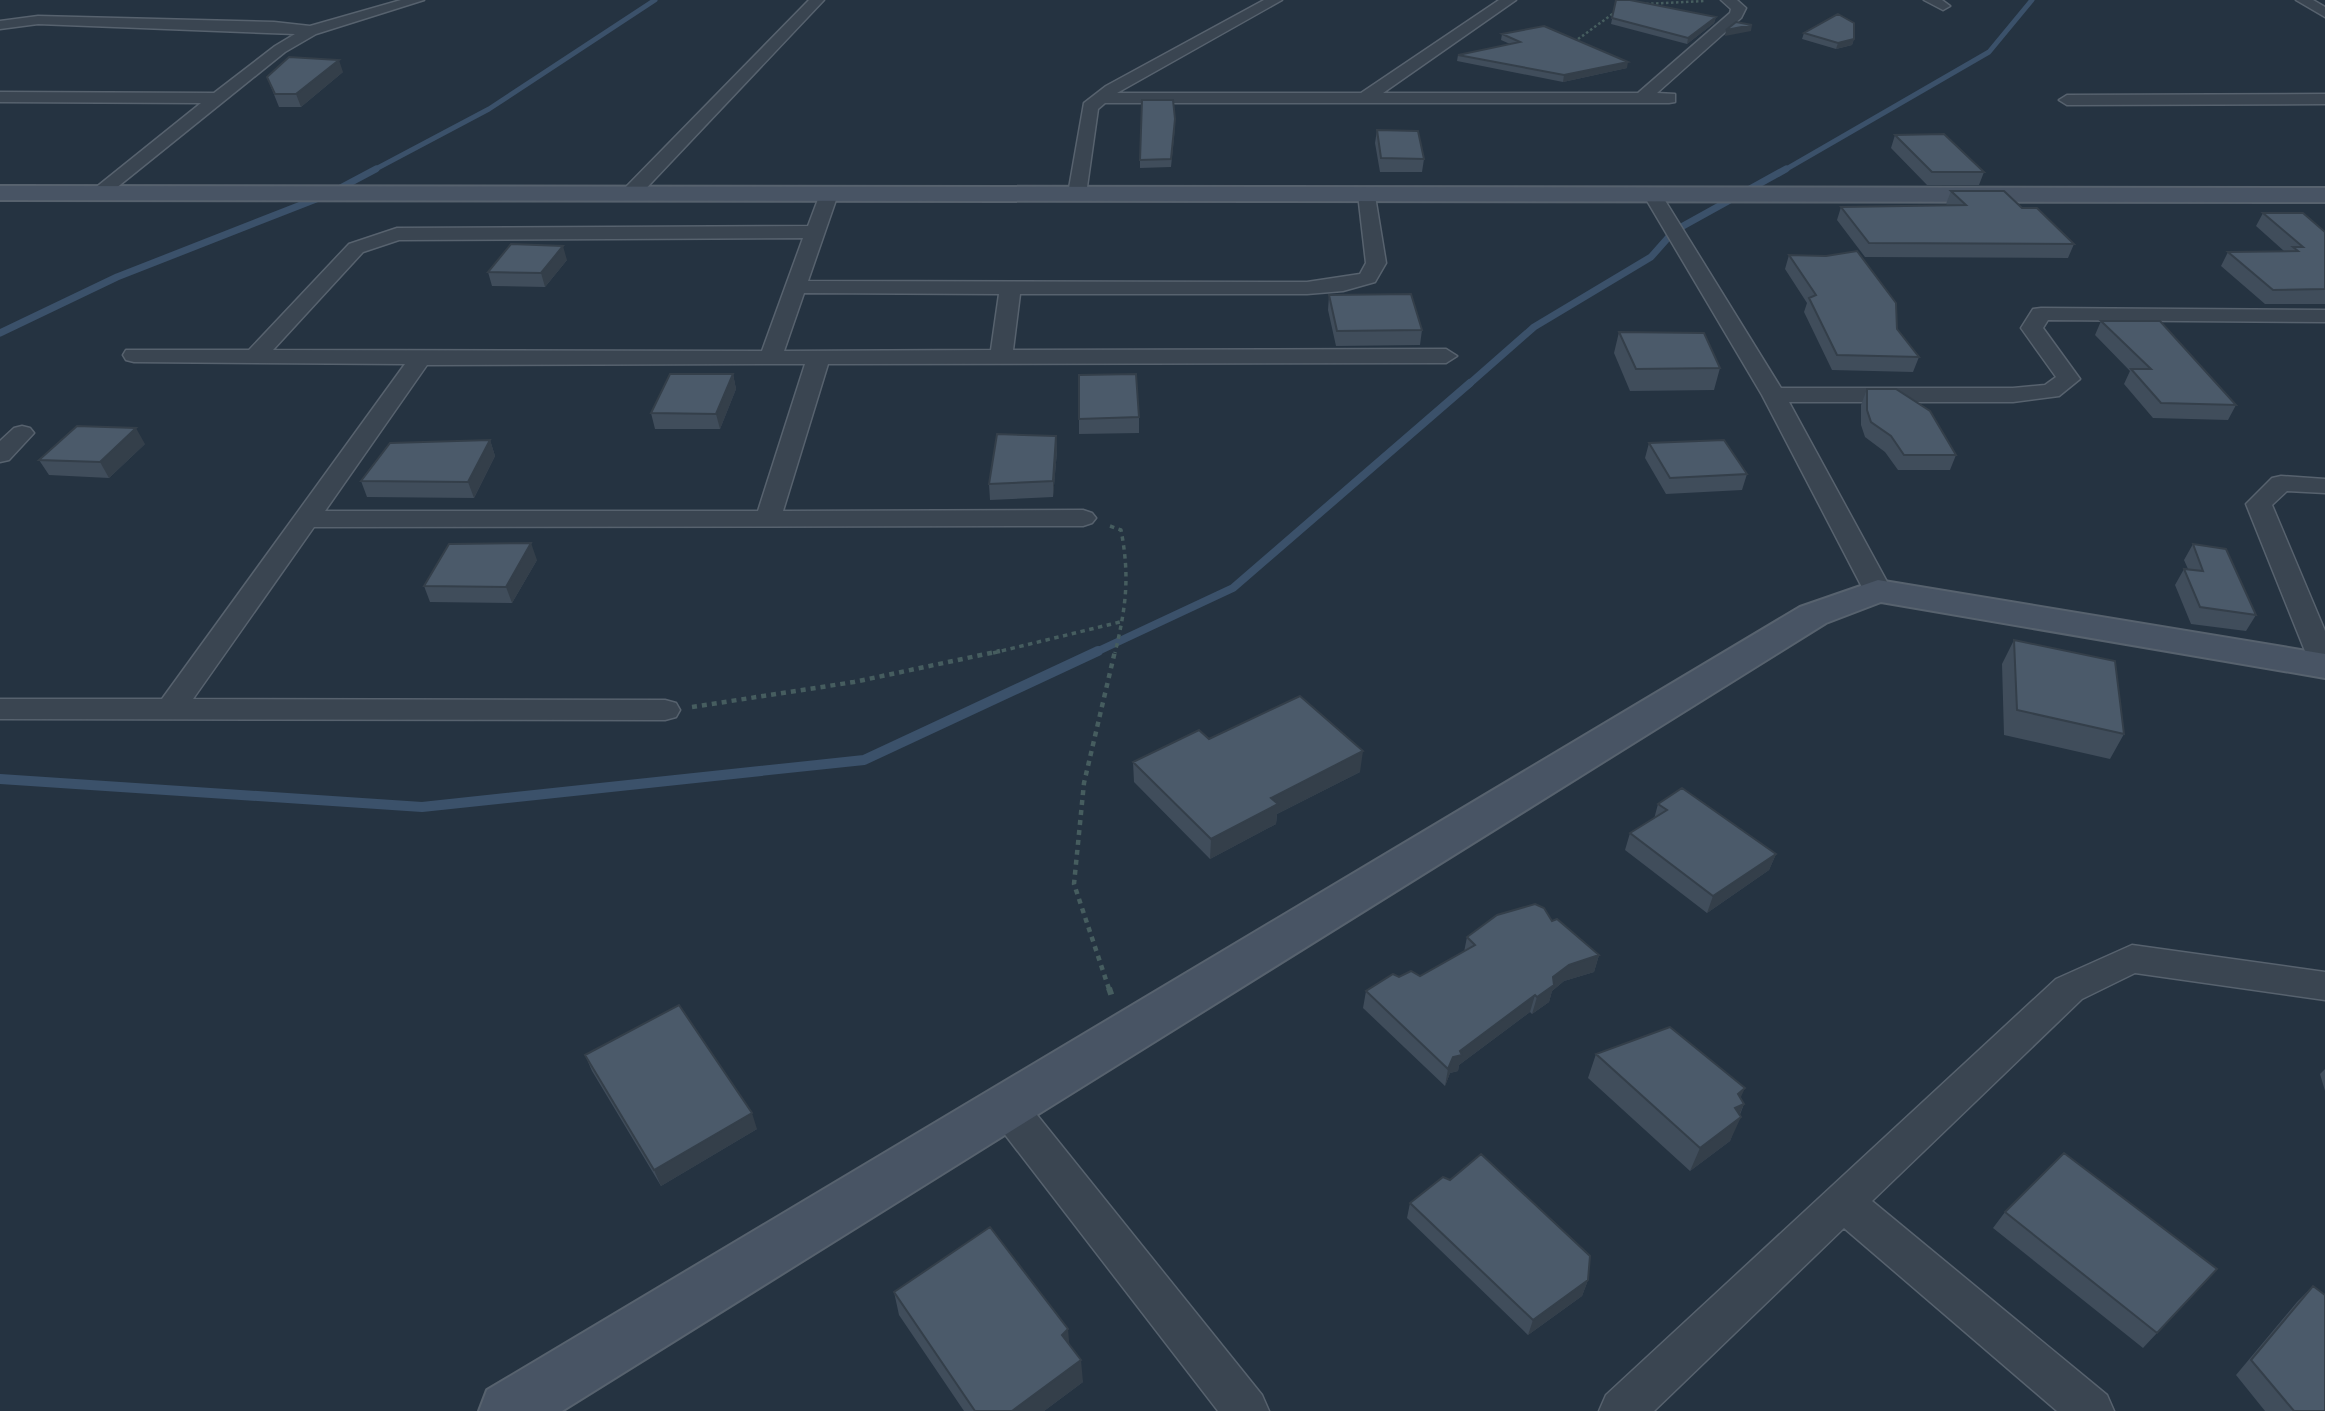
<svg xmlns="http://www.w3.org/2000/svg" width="2325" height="1411" viewBox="0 0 2325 1411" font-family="Roboto,sans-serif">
<rect width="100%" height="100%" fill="#253341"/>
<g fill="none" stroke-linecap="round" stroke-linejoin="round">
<!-- stream-far3 -->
<path stroke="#3b516a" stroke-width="5" d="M372,171L489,109L655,0
M1783,171L1989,52L2032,0"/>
<!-- stream-far2 -->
<path stroke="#3b516a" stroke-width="7" d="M0,333L117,277L329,194L376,169
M1468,385L1534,327L1651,257L1674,231L1786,169"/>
<!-- stream-far1 -->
<path stroke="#3b516a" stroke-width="8" d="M1094,653L1233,588L1470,383"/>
<!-- stream -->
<path stroke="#3b516a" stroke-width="10" d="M0,779L422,807L864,760L1098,651"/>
<!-- street casing -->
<g stroke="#57626e" stroke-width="3">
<path id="street" d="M401,0H424L316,34L285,52L105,197H91L89,193L201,103L0,102V92L214,93L275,46L295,34L38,24L0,29V21L38,16L274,22L310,26Z
M809,0H824L637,198H623L621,194L623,190Z
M1264,0H1282L1117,93H1361L1499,0H1516L1383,93H1638L1730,13L1731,9L1721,0H1737L1746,8L1741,18L1657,93L1675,94V102L1669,103H1105L1098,109L1086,194L1077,200L1070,198L1068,194L1084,103L1106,86Z
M1924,0H1942L1950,6L1943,10Z
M2296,0H2313L2325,7V17Z
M2325,94V104L2067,105L2059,100L2067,95Z
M829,188L838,194L808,281L1307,282L1360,274L1366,263L1358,194L1367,188L1374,190L1386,263L1375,282L1343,291L1307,294H1020L1013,350L1446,349L1457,356L1446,363L828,364L783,511L1083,510L1092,513L1096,518L1092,523L1083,526L314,527L193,699L665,700L676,703L680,710L676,717L665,720L0,719V699H162L405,364L134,362L126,360L123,355L126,350H249L349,244L397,228L808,226L820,194ZM803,238L762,351L273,350L363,252L399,240ZM804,293L999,294L991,350L784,351ZM805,364L758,511H325L427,365Z
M1652,188L1661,194L1781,388H2013L2045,385L2056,377L2021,328L2033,309L2041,308L2325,310V322L2048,320L2043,328L2080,379L2059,396L2013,402H1789L1892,591L1888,597H1868L1864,591L1762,395L1643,194Z
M22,426L30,428L34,433L9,460L0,462V441L14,428Z
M2281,476L2325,479V493L2287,491L2272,505L2325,631V675L2315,673L2311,666L2246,504L2272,478Z
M2132,945L2325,972V1000L2135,973L2082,999L1872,1201L2107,1395L2114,1411H2057L1844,1228L1654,1411H1599L1606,1395L2056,979Z
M1007,1090L1021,1095L1262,1395L1269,1411H1218L993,1119L988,1107L993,1095Z"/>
</g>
<!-- secondary casing -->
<g stroke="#57626e" stroke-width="4">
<path id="secondary" d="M0,186L2325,188V202L0,200Z
M1878,580L2325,654V678L1881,602L1826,623L562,1411H479L487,1390L1800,607Z"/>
</g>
<!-- path-far3 -->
<path stroke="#465d5f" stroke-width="2.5" stroke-dasharray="2.5 2.5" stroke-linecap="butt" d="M1646,4L1704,1
M1574,42L1618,10"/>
<!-- path-far2 -->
<path stroke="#465d5f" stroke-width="3.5" stroke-dasharray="4.5 4.5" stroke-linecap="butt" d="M1110,526L1121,530C1130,577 1126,607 1115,653
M993,653L1120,622"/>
<!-- path-far1 -->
<path stroke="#465d5f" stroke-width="4.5" stroke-dasharray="5 5" stroke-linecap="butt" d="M692,707L854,682L1000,651
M1109,989L1074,884L1084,783L1115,651"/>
<!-- path -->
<path stroke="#465d5f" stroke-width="6" stroke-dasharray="7 7" stroke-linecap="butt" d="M1109,988L1112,997"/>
<!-- street -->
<use href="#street" fill="#3a4551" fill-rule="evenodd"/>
<!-- secondary -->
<use href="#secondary" fill="#485464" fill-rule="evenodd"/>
</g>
<!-- wall -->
<path fill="#404d5b" d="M1616,0L1716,17L1714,23L1687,44L1611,24Z
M1804,33L1854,39L1852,45L1836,49L1802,39Z
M1502,34L1627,68L1563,82L1457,61L1458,55L1510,44L1501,40Z
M343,72L301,107H279L267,77Z
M1175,127L1171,167L1140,168V160Z
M1377,130L1424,159L1422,172H1380L1375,143Z
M1895,135L1984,172L1979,185H1927L1891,148Z
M1951,191L2022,208L2074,244L2068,258L1865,257L1837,220L1841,207L1948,206L1946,204Z
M2263,213L2325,232V304H2265L2221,266L2228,252L2284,251L2256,226Z
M1789,255L1897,329L1919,357L1913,372L1832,370L1804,312L1807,303L1785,269Z
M567,260L545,287L492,286L488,272Z
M1329,295L1422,330L1420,345L1336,346L1328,310Z
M2101,321L2236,405L2228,420L2153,418L2124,384L2130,371L2095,335Z
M1619,332L1720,368L1714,390L1630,391L1614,353Z
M733,374L736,389L720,429H655L651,413Z
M1867,389L1956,455L1950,470H1898L1885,452L1865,437L1861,425V405Z
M1139,417V433L1079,434V419Z
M1056,436L1057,451L1053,497L990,500L989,484Z
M490,440L495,456L474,498L367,497L361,481Z
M1649,443L1747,474L1742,490L1666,494L1645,458Z
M145,444L109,478L49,475L39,460Z
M2193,544L2256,615L2246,631L2191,624L2175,585L2184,569H2188L2184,560Z
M537,560L512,603L430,602L424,586Z
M2014,640L2124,734L2110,759L2004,735L2002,664Z
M1209,739L1360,772L1277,814L1276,824L1210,859L1134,782L1133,762Z
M1658,804L1776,854L1769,870L1707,913L1625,850L1630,833L1654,819Z
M1552,921L1599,955L1594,972L1564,981L1552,991L1549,1002L1532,1014L1530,1012L1459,1065L1458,1071L1450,1073L1445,1086L1363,1008L1366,991L1399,977L1420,976L1464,952L1467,937Z
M1596,1054L1741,1098L1744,1104L1730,1141L1690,1171L1588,1078Z
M585,1055L757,1129L661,1186L592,1071Z
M2325,1069V1091L2320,1074Z
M1450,1180L1588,1280L1582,1296L1528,1335L1407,1218L1410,1203Z
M2005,1212L2217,1269L2143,1348L1993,1228Z
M2313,1286L2325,1411H2265L2236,1375L2297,1302Z
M894,1292L1069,1344L1083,1382L1044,1411H964L899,1315Z"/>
<!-- shaded-wall -->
<path fill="#343f4a" d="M1716,17L1714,23L1687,44L1688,38Z
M1752,25L1751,31L1725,36L1726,30Z
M1854,39L1852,45L1836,49L1838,43Z
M339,60L343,72L301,107L296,94Z
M1628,62L1627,68L1563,82L1564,75Z
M563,246L567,260L545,287L541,273Z
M733,374L736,389L720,429L716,414Z
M136,428L145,444L109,478L100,462Z
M1056,436L1057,451L1053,497V481Z
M490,440L495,456L474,498L468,482Z
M531,543L537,560L512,603L506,587Z
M1363,751L1360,772L1277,814L1276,824L1210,859L1211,839L1271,798Z
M1776,854L1769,870L1707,913L1713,896Z
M1599,955L1594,972L1564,981L1552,991L1549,1002L1532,1014L1537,997L1553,977L1569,965Z
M1535,995L1530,1012L1459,1065L1458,1071L1450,1073L1445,1086L1448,1069L1453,1057Z
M1745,1088L1736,1108L1744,1104L1737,1120L1741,1117L1730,1141L1690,1171L1700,1148L1738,1094Z
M752,1113L757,1129L661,1186L654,1170Z
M1588,1280L1582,1296L1528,1335L1533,1320Z
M1068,1329L1070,1352L1062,1335Z
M1081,1360L1083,1382L1044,1411H1012Z"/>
<!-- building -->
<path fill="#4b5a6a" stroke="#343f4a" stroke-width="2" d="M1616,0H1630L1716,17L1688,38L1612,18Z
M1838,14L1854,23V39L1838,43L1804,33Z
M1736,22L1752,25L1726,30Z
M1544,26L1628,62L1564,75L1458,55L1520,42L1502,34Z
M289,57L339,60L296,94H275L267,77Z
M1142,100H1173L1175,119L1171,159L1140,160Z
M1377,130L1418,131L1424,159L1381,158Z
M1944,134L1984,172H1932L1895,135Z
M1951,191H2004L2022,208H2037L2074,244L1869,243L1841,207L1966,205Z
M2263,213H2303L2325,232V289L2273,290L2228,252L2298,251L2293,247H2303Z
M511,244L563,246L541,273L488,272Z
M1857,251L1896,303L1897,329L1919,357L1837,355L1809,298L1816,295L1789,255L1826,256Z
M1411,294L1422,330L1337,331L1329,295Z
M2101,321H2160L2236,405L2161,403L2131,369H2151Z
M1619,332L1704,333L1720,368L1636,369Z
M670,374H733L716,414L651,413Z
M1136,374L1139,417L1079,419V375Z
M1867,389H1896L1930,411L1956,455H1904L1891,436L1871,422L1867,410Z
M77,426L136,428L100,462L39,460Z
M997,434L1056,436L1053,481L989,484Z
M490,440L468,482L361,481L390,443Z
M1724,440L1747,474L1670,478L1649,443Z
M531,543L506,587L424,586L449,544Z
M2193,544L2226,549L2256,615L2200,607L2184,569L2203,571Z
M2014,640L2115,661L2124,734L2017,710Z
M1300,696L1363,751L1271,798L1278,804L1211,839L1133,762L1199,730L1209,739Z
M1682,788L1776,854L1713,896L1630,833L1667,810L1658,804Z
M1535,904L1544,908L1552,921L1557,919L1599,955L1569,965L1553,977L1554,985L1537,997L1535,995L1460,1051L1462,1055L1453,1057L1448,1069L1366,991L1393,974L1399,977L1411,971L1420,976L1475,945L1467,937L1497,915Z
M679,1005L752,1113L654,1170L585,1055Z
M1670,1027L1745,1088L1738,1094L1744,1104L1735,1108L1741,1117L1700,1148L1596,1054Z
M2064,1153L2217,1269L2157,1333L2005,1212Z
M1481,1154L1590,1256L1588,1280L1533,1320L1410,1203L1443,1177L1450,1180Z
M990,1227L1068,1329L1062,1335L1081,1360L1012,1411H975L894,1292Z
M2313,1286L2325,1295V1411H2294L2251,1360Z"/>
</svg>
